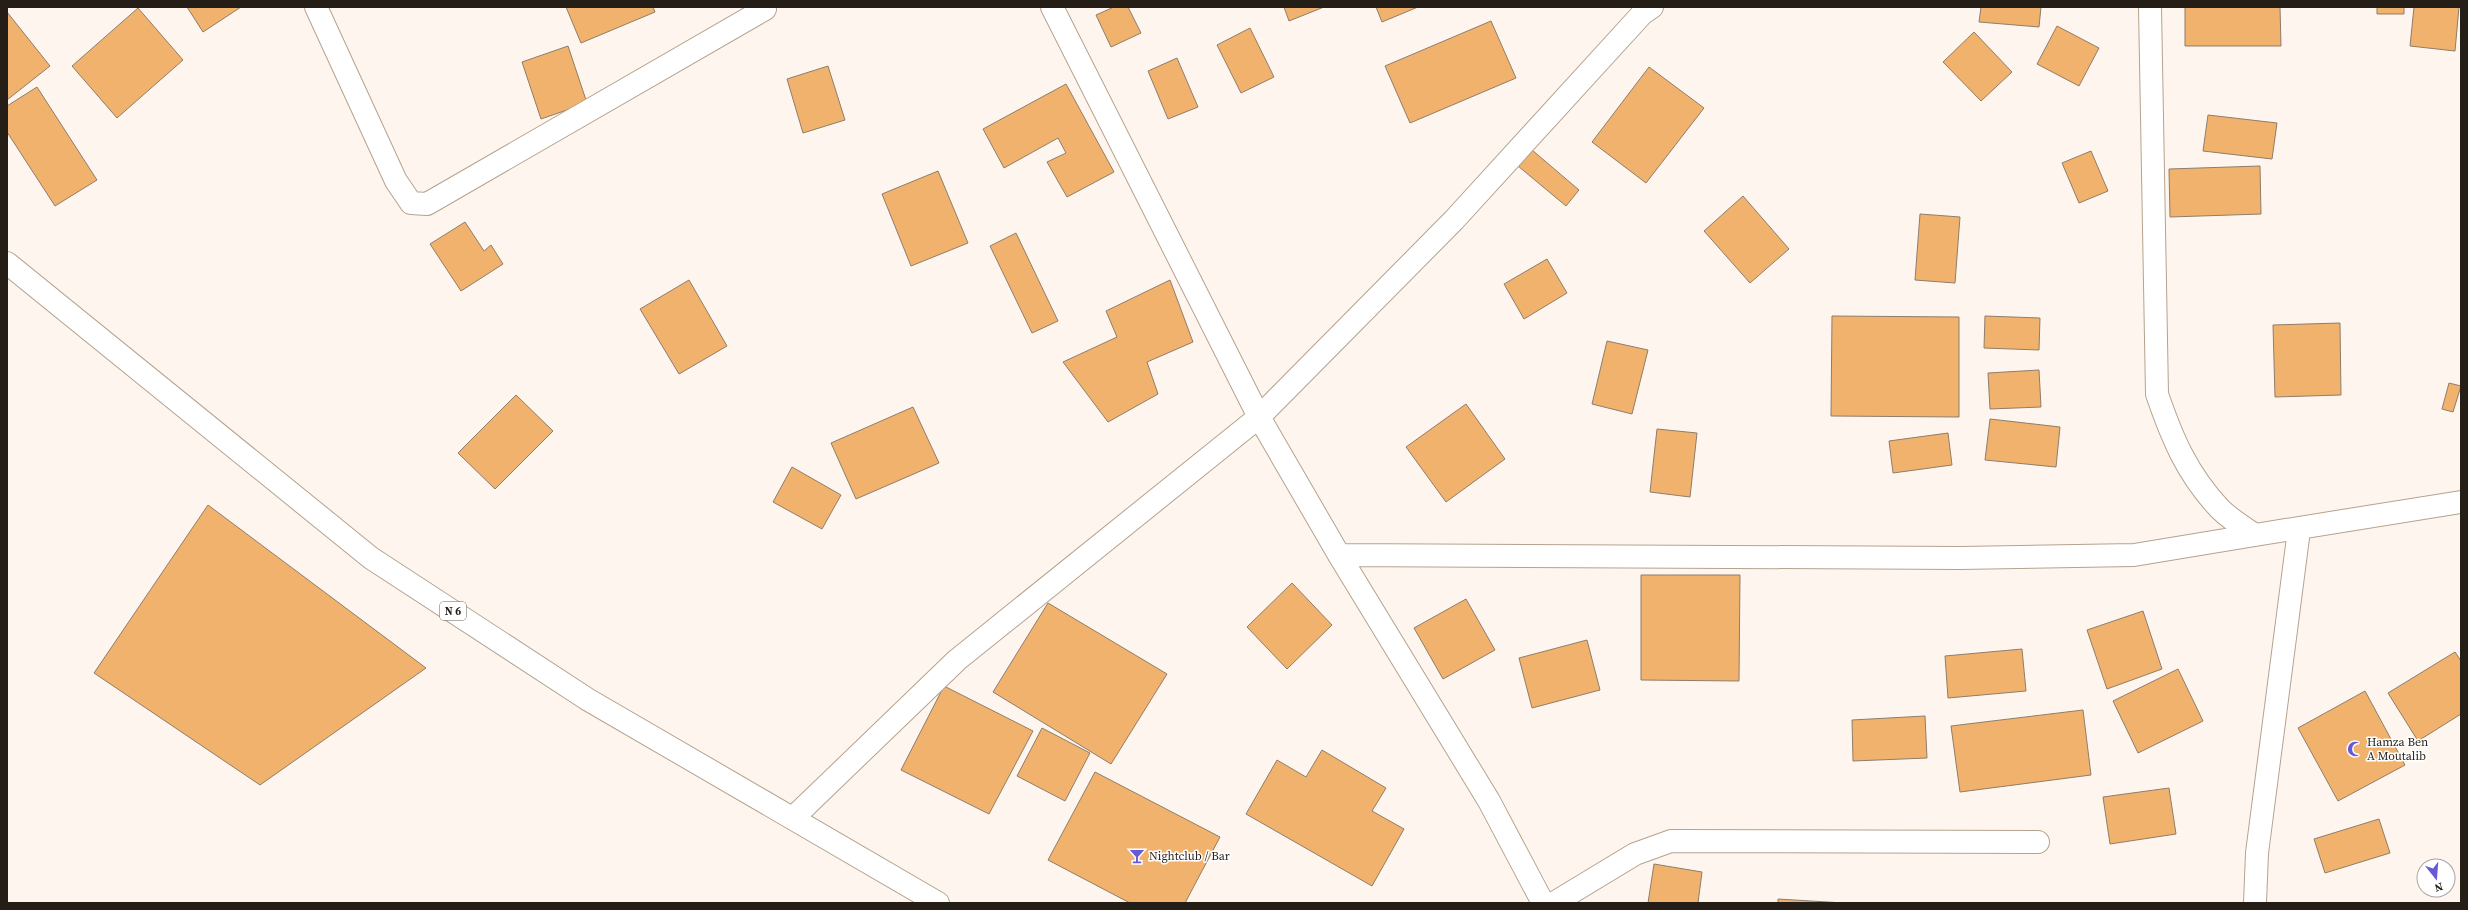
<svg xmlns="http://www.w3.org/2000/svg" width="2468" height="910" viewBox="0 0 2468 910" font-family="'Source Serif 4',serif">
<rect width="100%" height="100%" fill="#fef6ee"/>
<!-- building -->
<path fill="#f1b26e" stroke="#8f7d6a" d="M187,7H241L203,32Z
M566,7H653L655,12L581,43Z
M1114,7H1128L1141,33L1111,47L1096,15Z
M1284,7H1324L1289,21Z
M1376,7H1418L1382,22Z
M1981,7H2041L2039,27L1979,22Z
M2185,7H2280L2281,46H2185Z
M2377,7H2404V14H2377Z
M2414,7H2459L2455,51L2410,46Z
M138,8L183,60L117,118L72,66Z
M7,12L50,66L7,100Z
M1491,21L1516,78L1410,123L1385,66Z
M2057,26L2099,48L2079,86L2037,64Z
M1250,28L1274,77L1241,93L1217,45Z
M1974,32L2012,72L1981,101L1943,62Z
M568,46L587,103L541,119L522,62Z
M1177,58L1198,107L1168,119L1148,71Z
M828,66L845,120L803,133L787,79Z
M1649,67L1704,108L1646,183L1592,142Z
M1066,84L1114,172L1067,197L1047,162L1066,153L1058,138L1004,168L983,129Z
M37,87L97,180L55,206L7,132V106Z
M2208,115L2277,123L2272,159L2203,151Z
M1532,150L1579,190L1566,206L1518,166Z
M2091,151L2108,191L2079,203L2062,163Z
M2260,166L2261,214L2170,217L2169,169Z
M938,171L968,243L911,266L882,194Z
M1743,196L1789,249L1750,283L1704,231Z
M1920,214L1960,217L1955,283L1915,280Z
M465,222L484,251L491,245L503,264L461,291L430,244Z
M1016,233L1058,321L1032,333L990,246Z
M1547,259L1567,293L1524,319L1504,284Z
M689,280L727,346L679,374L640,309Z
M1170,280L1193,342L1147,362L1158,394L1108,422L1063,362L1117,337L1106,311Z
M1832,316L1959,317V417L1831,416Z
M1985,316L2040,318L2039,350L1984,348Z
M2340,323L2341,395L2275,397L2273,325Z
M1607,341L1648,350L1632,414L1592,404Z
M2039,370L2041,407L1990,409L1988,373Z
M2449,383L2461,386L2453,412L2442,409Z
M516,395L553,431L495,489L458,453Z
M1466,404L1505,459L1446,502L1406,447Z
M913,407L939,463L856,499L831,443Z
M1990,419L2060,427L2056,467L1985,460Z
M1657,429L1697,433L1690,497L1650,492Z
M1948,433L1952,465L1893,473L1889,441Z
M792,467L841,495L822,529L773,502Z
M208,505L426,668L260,785L94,673Z
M1641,575H1740L1739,681L1641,680Z
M1292,583L1332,625L1287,669L1247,627Z
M1466,599L1495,650L1443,679L1414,628Z
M1048,603L1167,674L1111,764L993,692Z
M2143,611L2162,669L2107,689L2087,630Z
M1587,640L1600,690L1532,708L1519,658Z
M2022,649L2026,691L1948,698L1945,656Z
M2455,652L2461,661V714L2418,741L2388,693Z
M2178,669L2203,721L2138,753L2113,701Z
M944,686L1033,731L989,814L901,770Z
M2365,691L2405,765L2338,801L2298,728Z
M2083,710L2091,775L1960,792L1951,726Z
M1925,716L1927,758L1853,761L1852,720Z
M1042,728L1090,753L1065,801L1017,776Z
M1322,750L1386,788L1372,811L1404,829L1372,886L1246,814L1277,760L1306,777Z
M1095,772L1220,837L1185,903H1130L1048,860Z
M2169,788L2176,834L2110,844L2103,797Z
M2379,819L2390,853L2325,873L2314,839Z
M1654,864L1702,872L1698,903H1648Z
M1778,899L1844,903H1778Z"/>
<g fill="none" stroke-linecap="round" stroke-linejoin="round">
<!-- minor casing -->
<g stroke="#b5a28f" stroke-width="24">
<path id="minor" d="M316,7L396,181L411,203L427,204L765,9
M1052,7L1259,417L1339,555L1489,801L1543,903
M2150,7L2157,394C2172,438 2187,474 2220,509C2230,519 2243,527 2255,535L2461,502
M1339,555L1960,558L2134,555L2255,535
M793,818L957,660L1259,417L1454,220L1642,14L1652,7
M1554,903L1635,854L1671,841L2038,842
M2255,903L2257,853L2299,530"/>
</g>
<!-- major casing -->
<g stroke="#b5a28f" stroke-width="24">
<path id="major" d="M7,263L371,558L587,699L938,903"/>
</g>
<!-- minor -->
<use href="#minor" stroke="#fff" stroke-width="22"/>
<!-- major -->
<use href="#major" stroke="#fff" stroke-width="22"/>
</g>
<!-- icons -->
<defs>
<g id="mosque-bare" transform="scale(1.2)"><path d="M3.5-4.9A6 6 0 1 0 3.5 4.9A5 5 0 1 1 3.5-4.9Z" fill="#665bd5" stroke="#fff" stroke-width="2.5" paint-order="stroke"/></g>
<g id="bar-bare" transform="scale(1.2)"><path d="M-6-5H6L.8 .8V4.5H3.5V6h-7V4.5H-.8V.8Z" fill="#665bd5" stroke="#fff" stroke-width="2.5" paint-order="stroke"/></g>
</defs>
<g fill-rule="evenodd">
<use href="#mosque-bare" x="2355" y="749"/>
<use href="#bar-bare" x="1137" y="856"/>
</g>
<g text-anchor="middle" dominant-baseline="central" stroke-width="3" stroke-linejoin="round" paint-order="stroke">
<!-- shield labels -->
<rect fill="#fff" stroke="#66625c" stroke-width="1" x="440" y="602" width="26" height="18" rx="3"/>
<g font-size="11" font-weight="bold" fill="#251e16">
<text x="453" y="611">N 6</text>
</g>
<!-- poi labels -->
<g font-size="12" fill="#251e16" stroke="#fff" text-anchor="start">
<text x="2367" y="742">Hamza Ben<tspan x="2367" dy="14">A Moutalib</tspan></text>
<text x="1149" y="856">Nightclub / Bar</text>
</g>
</g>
<!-- border -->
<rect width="2468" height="910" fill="none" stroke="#251e16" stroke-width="16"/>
<!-- north arrow -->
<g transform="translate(2436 878) rotate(163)"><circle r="19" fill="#ffffff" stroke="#a8a5a2"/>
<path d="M0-3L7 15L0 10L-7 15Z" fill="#665bd5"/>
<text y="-6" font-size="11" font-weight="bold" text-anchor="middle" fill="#251e16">N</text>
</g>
</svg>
